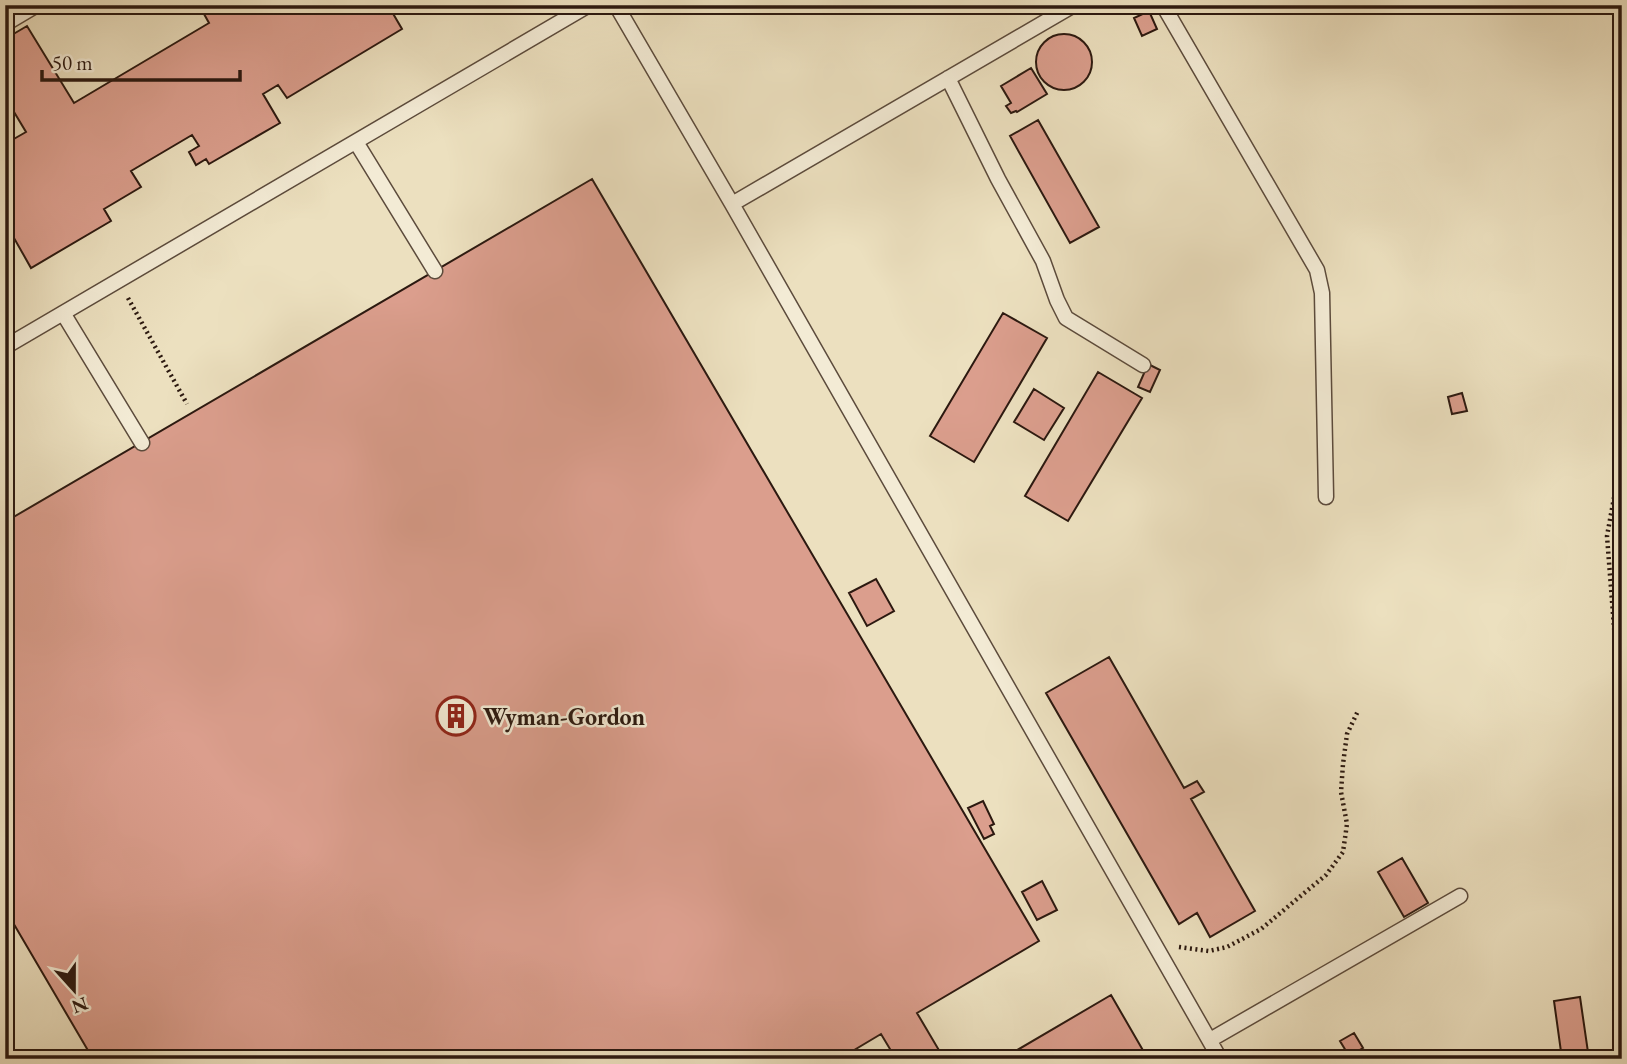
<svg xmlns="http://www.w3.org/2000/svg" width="1627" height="1064" viewBox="0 0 1627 1064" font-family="'EB Garamond',serif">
<rect width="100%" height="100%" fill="#ece0bf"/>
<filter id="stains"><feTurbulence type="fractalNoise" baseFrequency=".00286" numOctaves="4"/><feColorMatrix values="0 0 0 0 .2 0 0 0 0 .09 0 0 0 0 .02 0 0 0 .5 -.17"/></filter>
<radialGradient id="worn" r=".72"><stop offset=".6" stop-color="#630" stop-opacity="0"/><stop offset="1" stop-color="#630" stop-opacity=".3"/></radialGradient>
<!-- building -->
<path fill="#db9e8d" stroke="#2c1910" stroke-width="2" d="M199,5H388L402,29L287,98L278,85L263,94L280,123L209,164L206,159L196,165L189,152L199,146L192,135L131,171L141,187L104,209L111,221L31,268L14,238L5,243V144L26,132L5,97V39L27,26L74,103L209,23Z
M1149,11L1157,29L1142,36L1134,18Z
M1036 62a28 28 0 1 1 56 0a28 28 0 1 1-56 0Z
M1031,68L1047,94L1017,112L1016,111L1011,113L1006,106L1011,103L1001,86Z
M1038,120L1099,227L1070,243L1010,136Z
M592,179L1039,941L917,1013L943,1057L941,1059H896L881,1034L839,1059H93L5,909V522Z
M1003,313L1047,338L974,462L930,436Z
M1148,364L1160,370L1150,392L1138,387Z
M1098,372L1142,398L1068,521L1025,496Z
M1034,389L1064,408L1044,440L1014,422Z
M1462,393L1467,411L1452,414L1448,397Z
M876,579L894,611L867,626L849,593Z
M1109,657L1184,788L1197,781L1204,792L1191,799L1255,911L1210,937L1197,913L1179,924L1046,693Z
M983,801L994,824L990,826L994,834L984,839L968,808Z
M1402,858L1428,903L1404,917L1378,872Z
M1042,881L1057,910L1037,920L1022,892Z
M1111,995L1148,1059H1002Z
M1580,997L1589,1059H1562L1554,1001Z
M1354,1033L1363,1048L1349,1056L1340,1041Z"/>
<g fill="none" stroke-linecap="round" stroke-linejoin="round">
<!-- service casing -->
<g stroke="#5c4b3c" stroke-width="17">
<path id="service" d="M616,5L732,204L1220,1059
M1163,5L1317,270L1322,293L1326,497
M5,24L37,5
M948,78L998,179L1043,261L1057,300L1066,318L1143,365
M356,142L435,271
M732,204L1074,5
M63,313L142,443
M5,347L589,5
M1210,1040L1460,896"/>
</g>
<!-- path -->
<path stroke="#2c1910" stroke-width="4.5" stroke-dasharray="2 3.5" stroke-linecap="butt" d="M128,298L187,404
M1622,454L1607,536L1615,640L1622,686
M1179,947L1209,951L1227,947L1261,929L1326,875L1343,852L1347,824L1341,792L1343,764L1347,734L1358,711"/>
<!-- service -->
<use href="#service" stroke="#f3ebd5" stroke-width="14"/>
</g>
<!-- icons -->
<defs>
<g id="building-ring" transform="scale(2.0125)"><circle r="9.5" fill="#f3ebd5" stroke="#8f2418" stroke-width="1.5"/><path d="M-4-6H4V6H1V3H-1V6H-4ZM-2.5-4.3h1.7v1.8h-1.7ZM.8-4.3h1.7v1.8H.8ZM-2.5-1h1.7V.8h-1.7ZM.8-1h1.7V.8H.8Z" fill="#8f2418"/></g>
</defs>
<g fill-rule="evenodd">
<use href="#building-ring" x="456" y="716"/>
</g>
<g text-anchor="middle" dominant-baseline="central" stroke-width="5" stroke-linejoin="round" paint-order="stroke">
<!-- poi labels -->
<g font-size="24" font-weight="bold" fill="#2c1910" stroke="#f3ebd5" text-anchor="start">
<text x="483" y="716">Wyman-Gordon</text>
</g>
</g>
<!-- margin -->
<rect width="1627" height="1064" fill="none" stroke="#ece0bf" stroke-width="28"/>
<rect x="7" y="7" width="1613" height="1050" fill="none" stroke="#2c1910" stroke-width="3.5"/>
<rect x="14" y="14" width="1599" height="1036" fill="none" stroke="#2c1910" stroke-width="2"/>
<!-- north arrow -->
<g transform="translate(74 990) rotate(159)" stroke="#f3ebd5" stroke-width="5" paint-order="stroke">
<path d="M0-5L12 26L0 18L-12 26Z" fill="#2c1910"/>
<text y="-10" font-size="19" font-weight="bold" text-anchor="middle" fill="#2c1910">N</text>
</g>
<!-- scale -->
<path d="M42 70v10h198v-10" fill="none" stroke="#2c1910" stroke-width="3.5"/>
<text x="52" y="70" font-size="21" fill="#2c1910" stroke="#f3ebd5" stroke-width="5" paint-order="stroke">50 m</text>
<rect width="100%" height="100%" filter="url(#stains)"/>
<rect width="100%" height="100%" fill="url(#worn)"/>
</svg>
